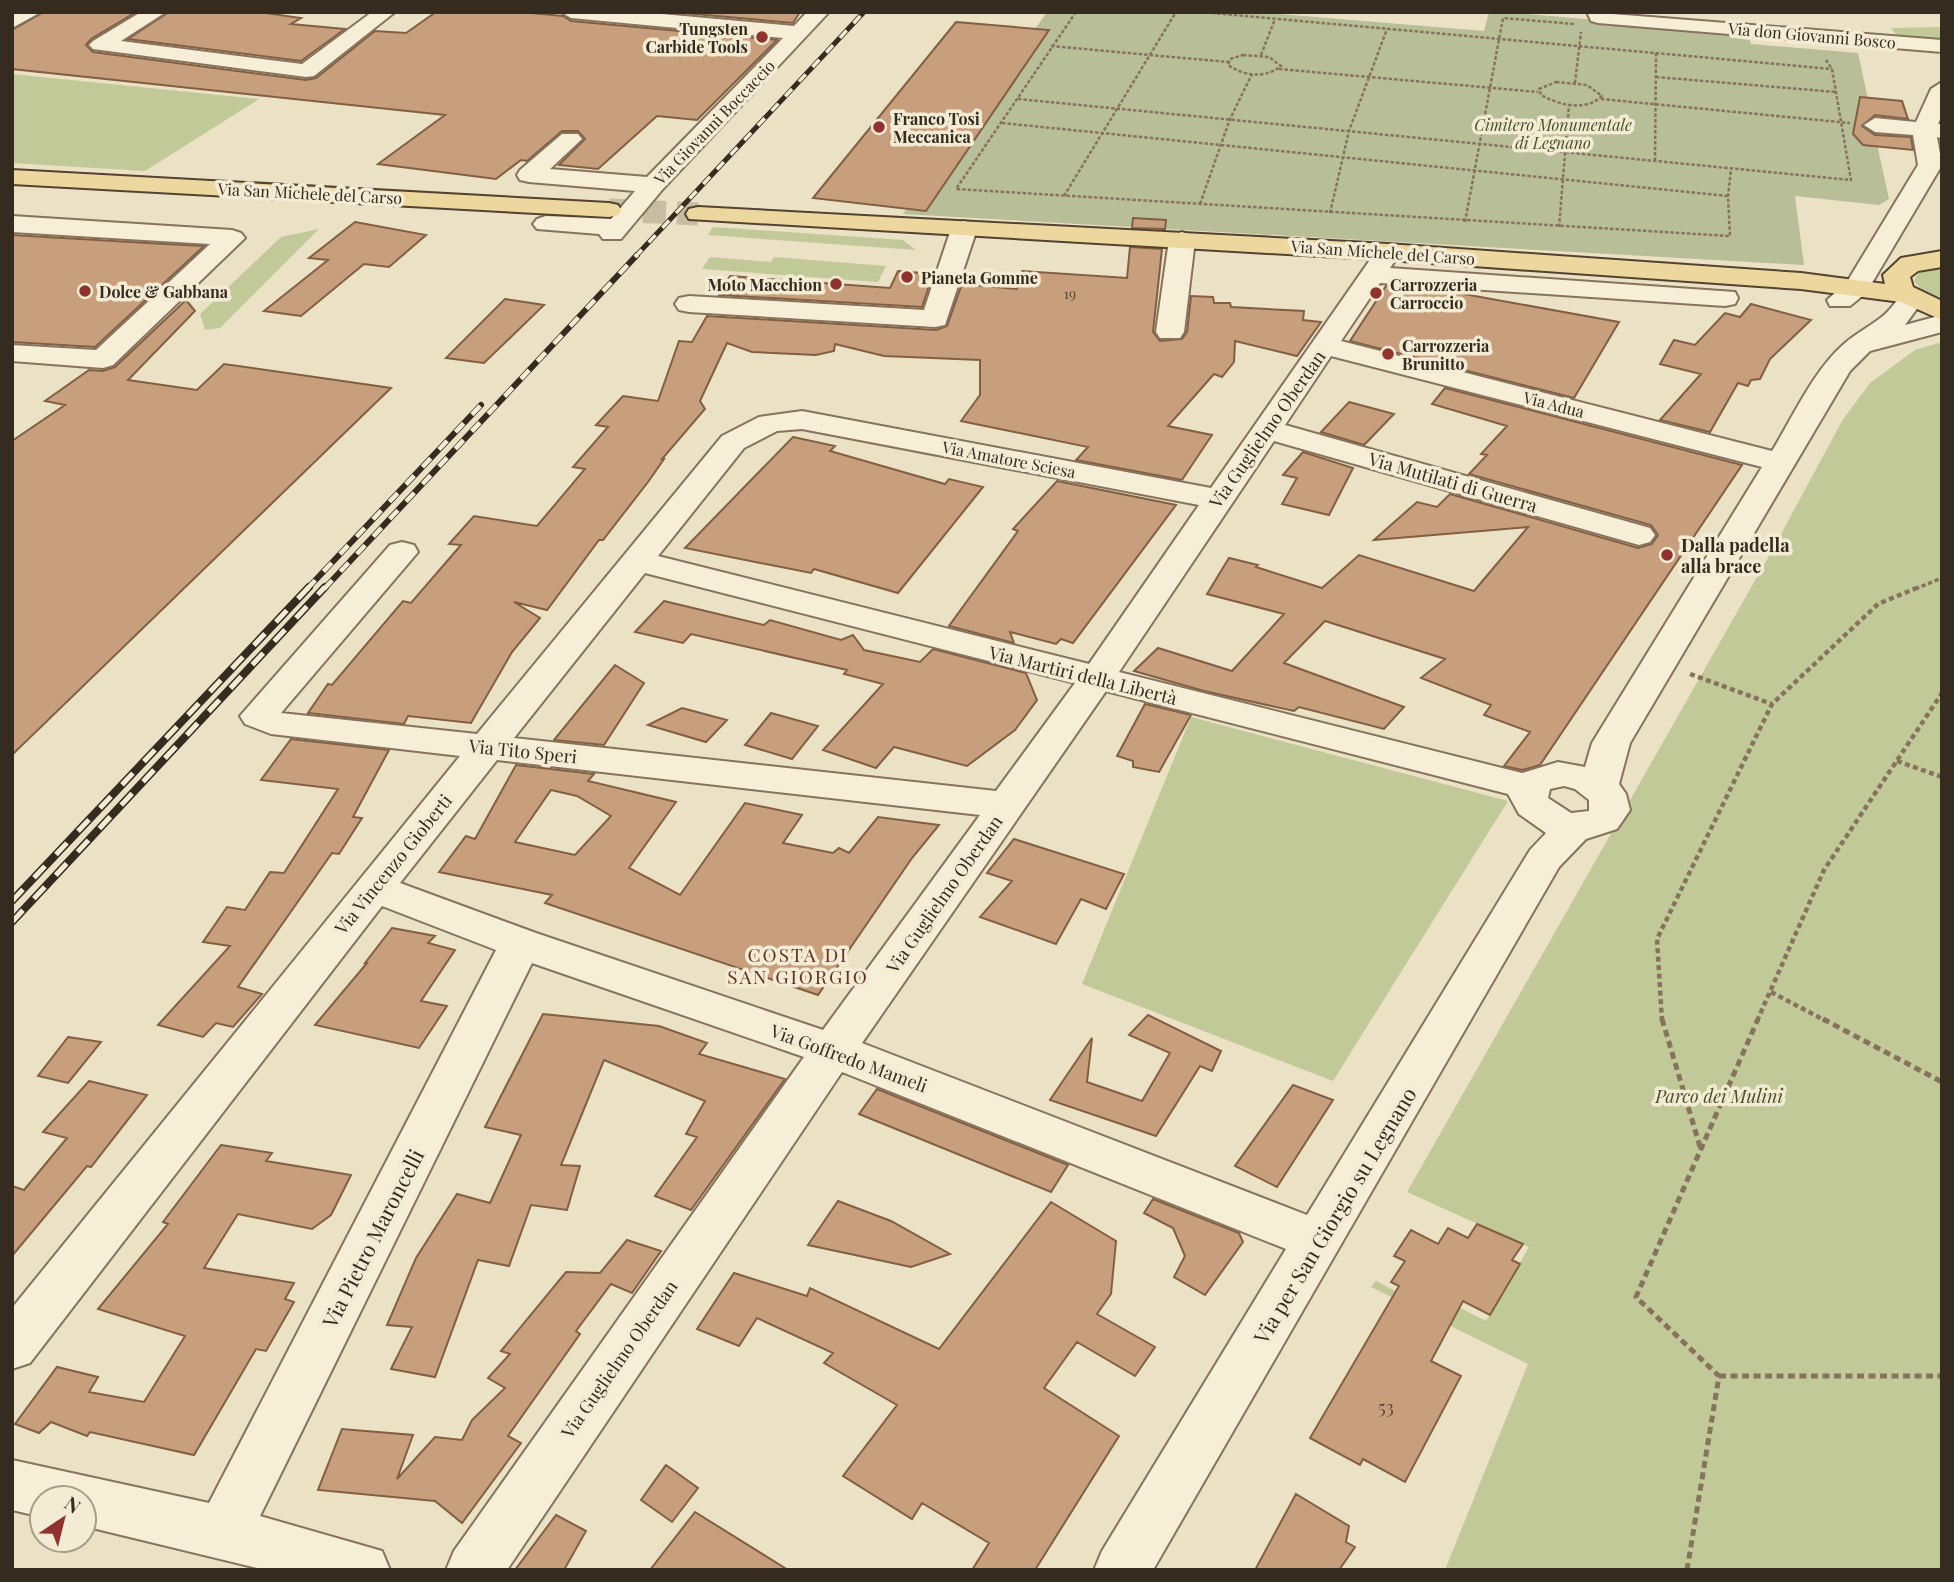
<svg xmlns="http://www.w3.org/2000/svg" width="1954" height="1582" viewBox="0 0 1954 1582" font-family="'Playfair Display',serif">
<rect width="100%" height="100%" fill="#ebe1c4"/>
<!-- green -->
<path fill="#c1c999" d="M1942,27V43L1900,40L1891,28Z
M12,74L259,99L145,171L12,163Z
M713,227L903,240L916,250L708,235Z
M319,229L220,328L205,330L200,314L281,237Z
M710,257L771,262L774,257L886,266L878,282L702,269Z
M1942,266V303L1926,295L1914,281C1918,269 1930,269 1942,266Z
M1942,342V1570H1445L1528,1364L1371,1287L1376,1281L1432,1310L1441,1298L1486,1321L1529,1247L1407,1192L1773,549L1842,421L1870,383L1915,350Z
M1191,717L1508,801L1333,1081L1082,984Z"/>
<!-- cemetery -->
<path fill="#b8be97" d="M1047,12H1255L1484,31L1489,12H1505L1747,33L1751,44L1858,53L1869,104L1882,115L1873,117L1877,132L1888,136L1877,144L1889,199L1879,205L1795,196L1804,265L903,214Z"/>
<!-- building -->
<path fill="#c79f7c" stroke="#825f43" stroke-width="2" fill-rule="evenodd" d="M44,12H136L91,39L86,45L93,52L306,80L316,78L375,31L406,33L436,12H520L563,16L571,21L777,40L697,120L657,116L598,169L559,165L585,139L578,131H562L527,161L521,160L496,179L378,164L445,115L12,69V30Z
M169,12H259L301,18L291,24L345,29L301,61L128,39Z
M672,12H800L793,23Z
M956,22L1049,30L926,211L813,198Z
M1860,97L1902,101L1908,119L1875,115L1862,126L1875,135L1911,137L1913,150L1863,145L1853,134Z
M1133,218L1166,220L1165,229L1132,228Z
M355,222L426,235L389,267L364,264L301,316L264,311L328,260L309,258Z
M12,235L165,244L204,246L95,347L12,342Z
M1130,247L1162,249L1153,332L1160,341L1182,339L1187,332L1191,296L1213,297L1214,303H1230L1231,307L1304,311L1303,320L1321,322L1297,356L1235,341L1234,362L1222,377L1214,374L1168,426L1212,435L1182,480L1076,460L1088,447L961,421L980,395V360L884,356L835,344L834,351L816,355L752,352L727,343L700,401L705,409L662,459H664L648,482L603,540H599L547,610L514,602L540,618L512,652L471,723L408,716L404,724L308,713L328,684L332,685L403,601L411,603L461,545L449,544L474,516L537,526L585,469L573,467L608,427L596,425L623,396L658,401L679,341L692,342L707,316L936,330L947,326L962,284L1017,289L1022,271L1127,278Z
M898,271L933,274L922,307L719,295L730,276L890,288Z
M1386,286L1436,289L1619,322L1574,398L1350,341Z
M505,299L544,305L484,363L446,358Z
M186,300L195,311L128,380L197,390L224,364L391,388L12,755V441L65,405L45,401L89,370L103,371L115,367Z
M1751,304L1811,320L1770,359L1760,379L1751,380L1748,386L1738,383L1710,432L1660,420L1701,374L1660,364L1674,340L1695,345L1725,313L1740,317Z
M1445,388L1742,465L1540,765L1522,770L1504,766L1530,732L1484,715L1491,705L1421,678L1445,659L1325,621L1284,663L1404,707L1384,729L1299,707L1294,711L1204,691L1134,671L1158,648L1232,671L1284,614L1207,594L1229,558L1258,565L1256,567L1322,588L1359,555L1474,591L1528,527L1374,540L1417,502L1437,507L1450,494L1638,548L1652,544L1658,535L1651,525L1469,474L1487,455L1481,454L1507,426L1432,404Z
M1349,402L1394,414L1364,445L1321,432Z
M793,437L835,446L830,451L945,484L949,479L983,487L898,593L814,569L811,573L685,548Z
M1303,452L1353,468L1329,515L1282,504L1297,478L1283,475Z
M1057,481L1176,505L1073,643L1061,639L1056,644L1010,632L1014,643L949,626L1018,531L1013,529Z
M664,601L764,625L770,620L841,640L853,635L864,650L920,662L933,649L1026,673L1037,700L1015,730L967,766L894,747L876,768L823,750L883,684L844,674L847,670L691,634L683,643L635,632Z
M615,665L644,683L604,745L554,740Z
M1145,704L1191,715L1159,772L1133,767V761L1117,756Z
M682,708L727,720L706,742L648,725Z
M771,713L818,726L792,759L745,745Z
M291,739L389,750L353,817L362,818L339,854L332,853L238,987L262,994L233,1027L216,1023L203,1037L158,1025L230,946L203,942L227,907L245,910L270,872L284,873L338,789L261,780Z
M516,765L594,774L588,781L676,802L629,868L680,895L745,803L802,815L783,843L833,853L839,848L849,853L878,817L939,825L912,858L818,995L545,903L552,895L439,872L466,836L475,839ZM551,790L577,796L611,816L575,855L515,842Z
M1014,839L1124,874L1106,909L1081,899L1056,944L980,917L1012,881L987,873Z
M392,928L435,936L428,943L455,950L421,1001L447,1006L419,1048L315,1025L367,963H365Z
M543,1014L659,1026L707,1043L699,1054L785,1079L691,1210L655,1196L697,1137L686,1134L705,1101L604,1060L561,1165L580,1166L567,1210L531,1205L509,1266L478,1260L435,1377L391,1369L412,1327L387,1325L416,1258L457,1194L490,1203L521,1135L485,1127Z
M1148,1015L1221,1051L1212,1071L1200,1066L1156,1136L1050,1100L1092,1038L1087,1082L1142,1101L1170,1053L1129,1035Z
M68,1037L101,1042L68,1083L38,1076Z
M89,1081L147,1095L91,1167L87,1166L12,1256V1186L24,1190L67,1138L43,1132Z
M1293,1085L1333,1100L1277,1187L1235,1166Z
M877,1089L1068,1165L1051,1192L859,1114Z
M221,1145L272,1153L266,1161L351,1175L331,1215L312,1229L238,1214L204,1268L294,1283L285,1299L294,1302L266,1351L256,1349L194,1455L90,1432L87,1436L51,1422L39,1433L15,1424L57,1367L98,1377L89,1392L144,1402L185,1336L98,1309L168,1224L163,1222Z
M1153,1199L1239,1233L1243,1242L1205,1295L1174,1277L1185,1256L1173,1228L1144,1213Z
M838,1201L891,1221L950,1254L911,1267L808,1245Z
M1051,1202L1116,1241L1111,1294L1097,1314L1155,1347L1135,1376L1077,1342L1044,1388L1119,1436L1035,1570H972L989,1543L922,1503L912,1519L843,1476L897,1405L824,1363L833,1353L757,1318L739,1346L697,1329L734,1273L807,1296L810,1288L939,1349Z
M1477,1224L1523,1244L1512,1260L1520,1264L1490,1315L1463,1301L1431,1361L1461,1376L1405,1482L1363,1459L1360,1465L1310,1438L1399,1286L1391,1282L1405,1261L1394,1256L1411,1230L1438,1244L1448,1228L1468,1238Z
M627,1240L661,1251L632,1293L611,1284L576,1331L580,1334L508,1436L521,1443L462,1523L435,1501L318,1490L342,1429L413,1435L397,1479L435,1437L462,1440L472,1420L505,1388L488,1378L510,1354L501,1351L566,1272L600,1273Z
M666,1465L698,1488L672,1522L641,1500Z
M1296,1494L1349,1526L1346,1542L1355,1547L1339,1570H1255Z
M695,1512L788,1570H650Z
M556,1515L586,1531L564,1570H515Z"/>
<g fill="none" stroke-linecap="round" stroke-linejoin="round">
<!-- major-tunnel -->
<path stroke="#c7bda3" stroke-width="23" stroke-dasharray="23 11" stroke-linecap="butt" d="M609,210L698,214"/>
<!-- minor casing -->
<g stroke="#85735c" stroke-width="4">
<path id="minor" d="M15,12H41L12,28V14Z
M141,12H166L121,41L302,64L372,12H395L314,76L306,77L93,49L89,45L93,41Z
M561,12H640L794,26L807,12H829L662,190L621,239H603L599,234L537,229L533,224L537,219L546,216L611,219L635,191L529,182L520,180L517,175L520,170L562,134H578L582,139L550,169L647,177L783,38L571,18Z
M1587,12L1942,40V52L1598,23L1591,21Z
M1942,82V115L1938,124H1942V138L1937,137L1942,165L1866,293L1850,306H1830L1827,300L1847,282L1918,165L1913,135L1875,132L1864,125L1875,118L1916,122L1931,89Z
M12,216L232,230L241,233L245,238L113,365L103,368L12,361V345L96,350L210,244L12,232Z
M964,221L973,224L977,229L945,325L935,327L689,312L679,310L675,304L679,298L689,296L924,310L951,229L955,224Z
M1182,232L1191,235L1195,240L1184,332L1180,338H1160L1156,332L1169,240L1173,235Z
M1388,244L1397,247L1401,252L1390,268L1735,292L1738,298L1735,304L1725,306L1380,283L1341,341L1772,451C1793,417 1813,371 1844,344C1856,333 1871,326 1883,316C1898,304 1899,288 1921,293L1924,299L1905,325L1942,315V332L1870,351L1850,371L1630,743L1619,784L1626,794L1630,810L1617,829L1586,839L1559,867L1153,1570H1094L1102,1551L1286,1249L842,1072L507,1570H446L454,1551L804,1057L532,963L260,1516L382,1551L390,1570H265L84,1526V1498H42V1517L12,1510V1460L209,1503L496,950L382,906L30,1363L12,1369V1308L460,756L271,734L245,724L240,716L390,545L402,542L414,545L418,552L281,713L477,734L722,436L759,417L802,411L1211,488L1379,247ZM1331,356L1762,467L1592,743L1585,767L1558,762L1522,773L1119,672L1274,441L1639,545L1650,542L1655,535L1650,528L1285,425ZM802,429L1199,505L1089,664L658,556L744,448L777,431ZM645,573L1075,683L996,791L514,738ZM1106,691L1508,794L1519,814L1546,833L1530,850L1307,1215L862,1043ZM497,760L980,815L823,1030L536,933L400,883ZM1564,786L1575,789L1589,800V811L1571,813L1548,798L1550,789Z"/>
</g>
<!-- major casing -->
<g stroke="#534230" stroke-width="4">
<path id="major" d="M12,170L609,203L618,205L621,210L618,215L609,217L12,184Z
M698,207L1388,244L1801,273L1885,284L1883,275L1901,258L1942,251V267L1918,271L1910,277L1913,287L1942,301V320L1901,302L1801,289L1388,260L689,219L686,214L689,209Z"/>
</g>
<!-- path-far3 -->
<path stroke="#85735c" stroke-width="2.5" stroke-dasharray="3.5 2" stroke-linecap="butt" d="M1076,12L956,189L1730,236L1728,196L1731,169
M1201,12L1832,69
M1051,46L1228,62
M1243,55L1269,57L1281,66C1265,79 1244,76 1228,65L1230,59Z
M1261,55L1275,19
M1279,69L1538,92
M1656,77L1836,92
M1556,82L1587,85L1602,96C1585,112 1560,105 1541,95L1539,89Z
M1575,83L1581,32
M1018,99L1851,180L1832,69L1826,60
M1601,99L1850,123
M1002,123L1728,196
M1655,161L1656,53
M1064,196L1176,12
M1200,204L1230,119L1252,74
M1330,213L1349,131L1387,29
M1465,222L1503,18L1574,24
M1559,227L1569,105"/>
<!-- path-far2 -->
<path stroke="#85735c" stroke-width="3.5" stroke-dasharray="4.5 2.5" stroke-linecap="butt" d="M1915,589L1942,578"/>
<!-- path-far1 -->
<path stroke="#85735c" stroke-width="4.5" stroke-dasharray="5 3.5" stroke-linecap="butt" d="M1690,674L1772,704
M1897,761L1942,777
M1771,992L1826,1021
M1662,1021L1657,939L1772,704L1878,604L1919,587
M1757,1021L1824,870L1942,693"/>
<!-- path -->
<path stroke="#85735c" stroke-width="5" stroke-dasharray="7 4.5" stroke-linecap="butt" d="M1662,1019L1701,1150
M1823,1019L1942,1082
M1719,1376H1942
M1687,1570L1719,1376L1636,1297L1758,1019"/>
<!-- minor -->
<use href="#minor" fill="#f7eed7" fill-rule="evenodd"/>
<!-- major -->
<use href="#major" fill="#ecd79e" fill-rule="evenodd"/>
<!-- rail-far2 casing -->
<g stroke="#362b1f" stroke-width="5">
<path id="rail-far2" d="M635,257L864,12"/>
</g>
<!-- rail-far1 casing -->
<g stroke="#362b1f" stroke-width="6">
<path id="rail-far1" d="M307,589L481,405
M324,589L637,255"/>
</g>
<!-- rail casing -->
<g stroke="#362b1f" stroke-width="8">
<path id="rail" d="M12,901L309,587
M12,922L325,587"/>
</g>
<!-- rail-far2 -->
<use href="#rail-far2" stroke="#f3ebd3" stroke-width="3.5" stroke-dasharray="10" stroke-linecap="butt"/>
<!-- rail-far1 -->
<use href="#rail-far1" stroke="#f3ebd3" stroke-width="4.5" stroke-dasharray="12" stroke-linecap="butt"/>
<!-- rail -->
<use href="#rail" stroke="#f3ebd3" stroke-width="5" stroke-dasharray="16" stroke-linecap="butt"/>
</g>
<!-- markers -->
<g fill="#90332f" stroke="#f3ebd3" stroke-width="2.5">
<circle cx="762" cy="37" r="7"/>
<circle cx="879" cy="127" r="7"/>
<circle cx="907" cy="277" r="7"/>
<circle cx="836" cy="284" r="7"/>
<circle cx="85" cy="291" r="7"/>
<circle cx="1376" cy="293" r="7"/>
<circle cx="1388" cy="354" r="7"/>
<circle cx="1667" cy="555" r="7"/>
</g>
<g text-anchor="middle" dominant-baseline="central" stroke-width="7" stroke-linejoin="round" paint-order="stroke">
<!-- number labels -->
<g font-size="14" fill="#5a4836">
<text x="1070" y="293">19</text>
</g>
<!-- far-poi labels -->
<g font-size="16" font-weight="bold" fill="#362b1f" stroke="#f3ebd3" text-anchor="start">
<text x="748" y="28" text-anchor="end">Tungsten<tspan x="748" dy="18">Carbide Tools</tspan></text>
<text x="893" y="118">Franco Tosi<tspan x="893" dy="18">Meccanica</tspan></text>
<text x="921" y="277">Pianeta Gomme</text>
<text x="822" y="284" text-anchor="end">Moto Macchion</text>
<text x="1390" y="284">Carrozzeria<tspan x="1390" dy="18">Carroccio</tspan></text>
<text x="99" y="291">Dolce &amp; Gabbana</text>
<text x="1402" y="345">Carrozzeria<tspan x="1402" dy="18">Brunitto</tspan></text>
</g>
<!-- far-street labels -->
<g font-size="16" fill="#362b1f" stroke="#f3ebd3">
<text transform="translate(1812 35) rotate(5)">Via don Giovanni Bosco</text>
<text transform="translate(714 122) rotate(-46)">Via Giovanni Boccaccio</text>
<text transform="translate(310 193) rotate(3)">Via San Michele del Carso</text>
<text transform="translate(1383 252) rotate(4)">Via San Michele del Carso</text>
<text transform="translate(1554 404) rotate(14)">Via Adua</text>
<text transform="translate(1009 459) rotate(11)">Via Amatore Sciesa</text>
</g>
<!-- far-park labels -->
<g font-size="16" font-style="italic" fill="#445127" stroke="#f3ebd3">
<text x="1553" y="124">Cimitero Monumentale<tspan x="1553" dy="18">di Legnano</tspan></text>
</g>
<!-- street labels -->
<g font-size="18" fill="#362b1f" stroke="#f3ebd3">
<text transform="translate(1267 429) rotate(-55)">Via Guglielmo Oberdan</text>
<text transform="translate(1453 482) rotate(16)">Via Mutilati di Guerra</text>
<text transform="translate(1083 675) rotate(14)">Via Martiri della Libertà</text>
<text transform="translate(523 751) rotate(6)">Via Tito Speri</text>
<text transform="translate(393 864) rotate(-51)">Via Vincenzo Gioberti</text>
<text transform="translate(944 894) rotate(-55)">Via Guglielmo Oberdan</text>
<text transform="translate(849 1058) rotate(20)">Via Goffredo Mameli</text>
<text transform="translate(619 1359) rotate(-55)">Via Guglielmo Oberdan</text>
</g>
<!-- poi labels -->
<g font-size="18" font-weight="bold" fill="#362b1f" stroke="#f3ebd3" text-anchor="start">
<text x="1681" y="545">Dalla padella<tspan x="1681" dy="21">alla brace</tspan></text>
</g>
<!-- park labels -->
<g font-size="18" font-style="italic" fill="#445127" stroke="#f3ebd3">
<text x="1719" y="1096">Parco dei Mulini</text>
</g>
<!-- near-number labels -->
<g font-size="18" fill="#5a4836">
<text x="1386" y="1407">53</text>
</g>
<!-- neighbourhood labels -->
<g font-size="19" letter-spacing="2" fill="#603121" stroke="#f3ebd3">
<text x="798" y="954">COSTA DI<tspan x="798" dy="22">SAN GIORGIO</tspan></text>
</g>
<!-- near-street labels -->
<g font-size="21" fill="#362b1f" stroke="#f3ebd3">
<text transform="translate(1334 1215) rotate(-59)">Via per San Giorgio su Legnano</text>
<text transform="translate(372 1238) rotate(-63)">Via Pietro Maroncelli</text>
</g>
</g>
<!-- border -->
<rect width="1954" height="1582" fill="none" stroke="#362b1f" stroke-width="28"/>
<!-- north arrow -->
<g transform="translate(63 1519) rotate(35)"><circle r="33" fill="#f3ebd3" stroke="#a79e8b" stroke-width="2"/>
<path d="M0-5L12 26L0 18L-12 26Z" fill="#90332f"/>
<text y="-10" font-size="19" font-weight="bold" text-anchor="middle" fill="#362b1f">N</text>
</g>
</svg>
